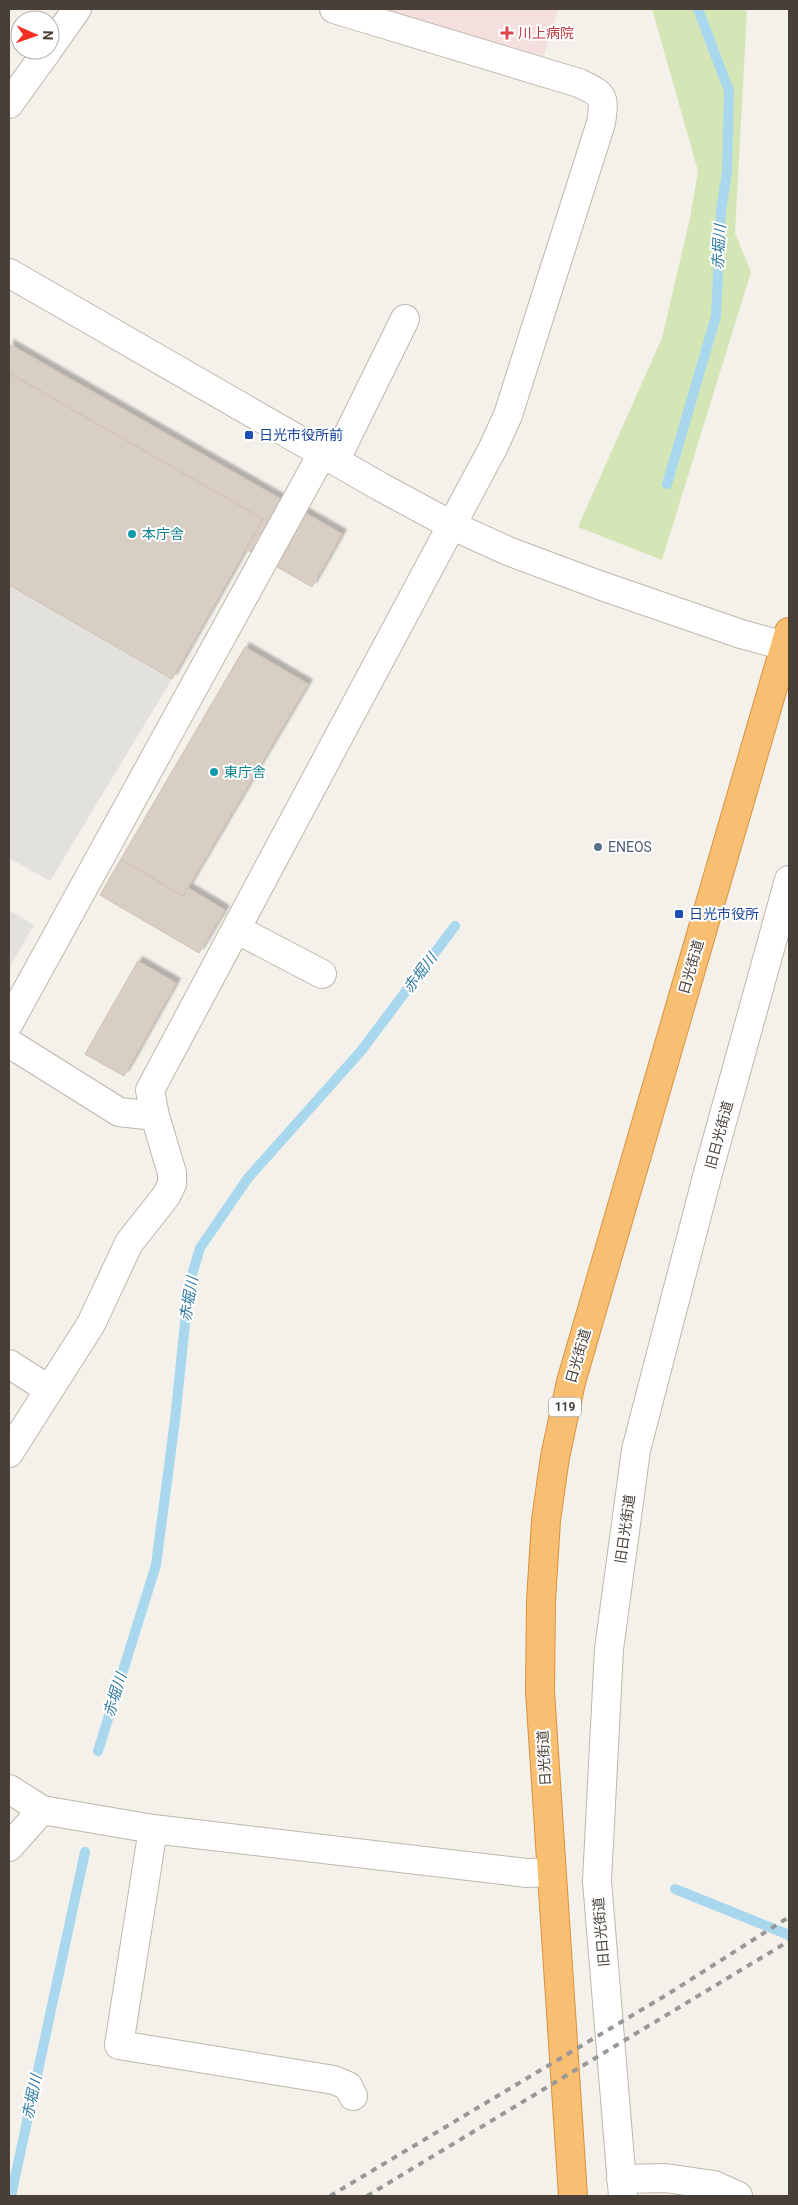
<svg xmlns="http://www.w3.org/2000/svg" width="798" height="2205" viewBox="0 0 798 2205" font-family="Roboto,'Noto Sans JP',sans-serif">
<defs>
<filter id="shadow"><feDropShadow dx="4.5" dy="-4.5" stdDeviation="1" flood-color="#0004"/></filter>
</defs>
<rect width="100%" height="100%" fill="#f4f0ea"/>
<!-- medical -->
<path fill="#f4dfde" d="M382,9H558L544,56Z"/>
<!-- green -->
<path fill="#d4e6b5" d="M652,9H730L747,11L735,233L751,272L662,560L578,527L662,338L690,218L698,171Z"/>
<!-- parking -->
<path fill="#e3e1de" d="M9,585L172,679L50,881L9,858Z
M9,910L34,925L9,968Z"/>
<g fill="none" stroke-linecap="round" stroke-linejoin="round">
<!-- stream -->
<path stroke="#a9d8ee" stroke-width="10" d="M667,484L716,316L721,211L727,171L729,91L698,9
M98,1751L156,1565L175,1420L189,1285L200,1248L248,1178L361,1051L455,926
M675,1889L789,1935
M11,2196L85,1852"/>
</g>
<!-- building -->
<path fill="#d8cec3" stroke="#d0c2b3" filter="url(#shadow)" d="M9,344L342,534L312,587L246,549L263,519L9,373Z
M9,373L263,519L172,679L9,585Z
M245,647L308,684L183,896L121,859Z
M121,859L183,896L188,888L225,910L199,953L100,895Z
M138,961L176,983L124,1076L85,1054Z"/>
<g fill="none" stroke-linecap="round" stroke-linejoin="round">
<!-- minor casing -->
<g stroke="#bfb7ad" stroke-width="30">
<path id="minor" d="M50,47L77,9
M9,104L48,50
M9,273L379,486L453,526L508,551L599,585L741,634L785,646
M335,461L405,319
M236,929L322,974
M9,1023L322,454
M9,1043L119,1112L155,1116
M9,1364L48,1389
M9,1453L91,1324L129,1243L166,1196L172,1184V1173L155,1116L150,1090L494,446L508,415L601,123C605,95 604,95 579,83L334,9
M9,1789L42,1810L153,1829L527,1873L551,1872
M153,1829L119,2045L334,2080L348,2086L353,2096
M9,1847L42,1810
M621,2179L665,2178L714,2185L738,2196
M623,2196L597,1881L609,1649L636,1450L709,1169L789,880"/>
</g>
<!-- highway casing -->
<g stroke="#d79341" stroke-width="30">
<path id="highway" d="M573,2196L540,1691L541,1601L546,1520L555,1457L571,1382L789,632"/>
</g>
<!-- minor -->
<use href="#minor" stroke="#fff" stroke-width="28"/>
<!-- highway -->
<use href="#highway" stroke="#f8bf72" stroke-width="28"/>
<!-- rail -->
<path stroke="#989898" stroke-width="4" stroke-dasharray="6 6" stroke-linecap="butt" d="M330,2196L668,1994L789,1917
M367,2196L789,1941"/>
</g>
<!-- markers -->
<path fill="#e0444e" stroke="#fff" stroke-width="2" d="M504.5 25.5h5v5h5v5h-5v5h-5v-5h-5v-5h5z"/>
<g fill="#1a4fb4" stroke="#fff" stroke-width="2">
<rect x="244" y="430" width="10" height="10" rx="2.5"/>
<rect x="674" y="909" width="10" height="10" rx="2.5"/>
</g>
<g fill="#0f9aa8" stroke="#fff" stroke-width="2">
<circle cx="132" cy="534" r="5"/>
<circle cx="214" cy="772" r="5"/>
</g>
<circle fill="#5c6f8a" stroke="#fff" stroke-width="2" cx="598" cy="847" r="5"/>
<g text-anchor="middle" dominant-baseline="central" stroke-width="4" stroke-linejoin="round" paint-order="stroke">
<!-- shield labels -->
<rect fill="#fff" stroke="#7f7974" stroke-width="1" x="549" y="1397.5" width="32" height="19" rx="4"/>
<g font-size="12" font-weight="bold" fill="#484038">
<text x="565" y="1407">119</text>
</g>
<!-- health labels -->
<g font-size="14" fill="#be3a42" stroke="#fff" text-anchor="start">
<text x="518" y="33">川上病院</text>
</g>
<!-- transit labels -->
<g font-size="14" fill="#164399" stroke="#fff" text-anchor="start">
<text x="259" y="435">日光市役所前</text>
<text x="689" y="914">日光市役所</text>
</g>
<!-- culture labels -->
<g font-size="14" fill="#0d838f" stroke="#fff" text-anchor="start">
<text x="142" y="534">本庁舎</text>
<text x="224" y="772">東庁舎</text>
</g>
<!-- service labels -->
<g font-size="14" fill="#4e5e75" stroke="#fff" text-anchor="start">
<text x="608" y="847">ENEOS</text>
</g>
<!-- street labels -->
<g font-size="14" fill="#484038" stroke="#fff">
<text transform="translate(691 967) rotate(-74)">日光街道</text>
<text transform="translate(719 1135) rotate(-75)">旧日光街道</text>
<text transform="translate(578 1356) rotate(-74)">日光街道</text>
<text transform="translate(625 1529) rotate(-82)">旧日光街道</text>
<text transform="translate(544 1758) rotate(-93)">日光街道</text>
<text transform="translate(601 1932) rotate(-95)">旧日光街道</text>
</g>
<!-- water labels -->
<g font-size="15" font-style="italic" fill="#317ba0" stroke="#fff">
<text transform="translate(719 247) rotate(-87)">赤堀川</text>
<text transform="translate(420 973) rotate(-53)">赤堀川</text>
<text transform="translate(189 1299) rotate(-80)">赤堀川</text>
<text transform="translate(115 1695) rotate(-73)">赤堀川</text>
<text transform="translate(32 2097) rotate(-78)">赤堀川</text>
</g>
</g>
<!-- border -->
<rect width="798" height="2205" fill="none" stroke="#484038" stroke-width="20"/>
<!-- north arrow -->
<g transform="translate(35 35) rotate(92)"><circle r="24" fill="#ffffff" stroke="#b6b3af"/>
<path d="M0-4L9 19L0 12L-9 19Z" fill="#f13124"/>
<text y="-8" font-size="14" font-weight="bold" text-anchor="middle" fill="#484038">N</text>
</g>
</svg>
